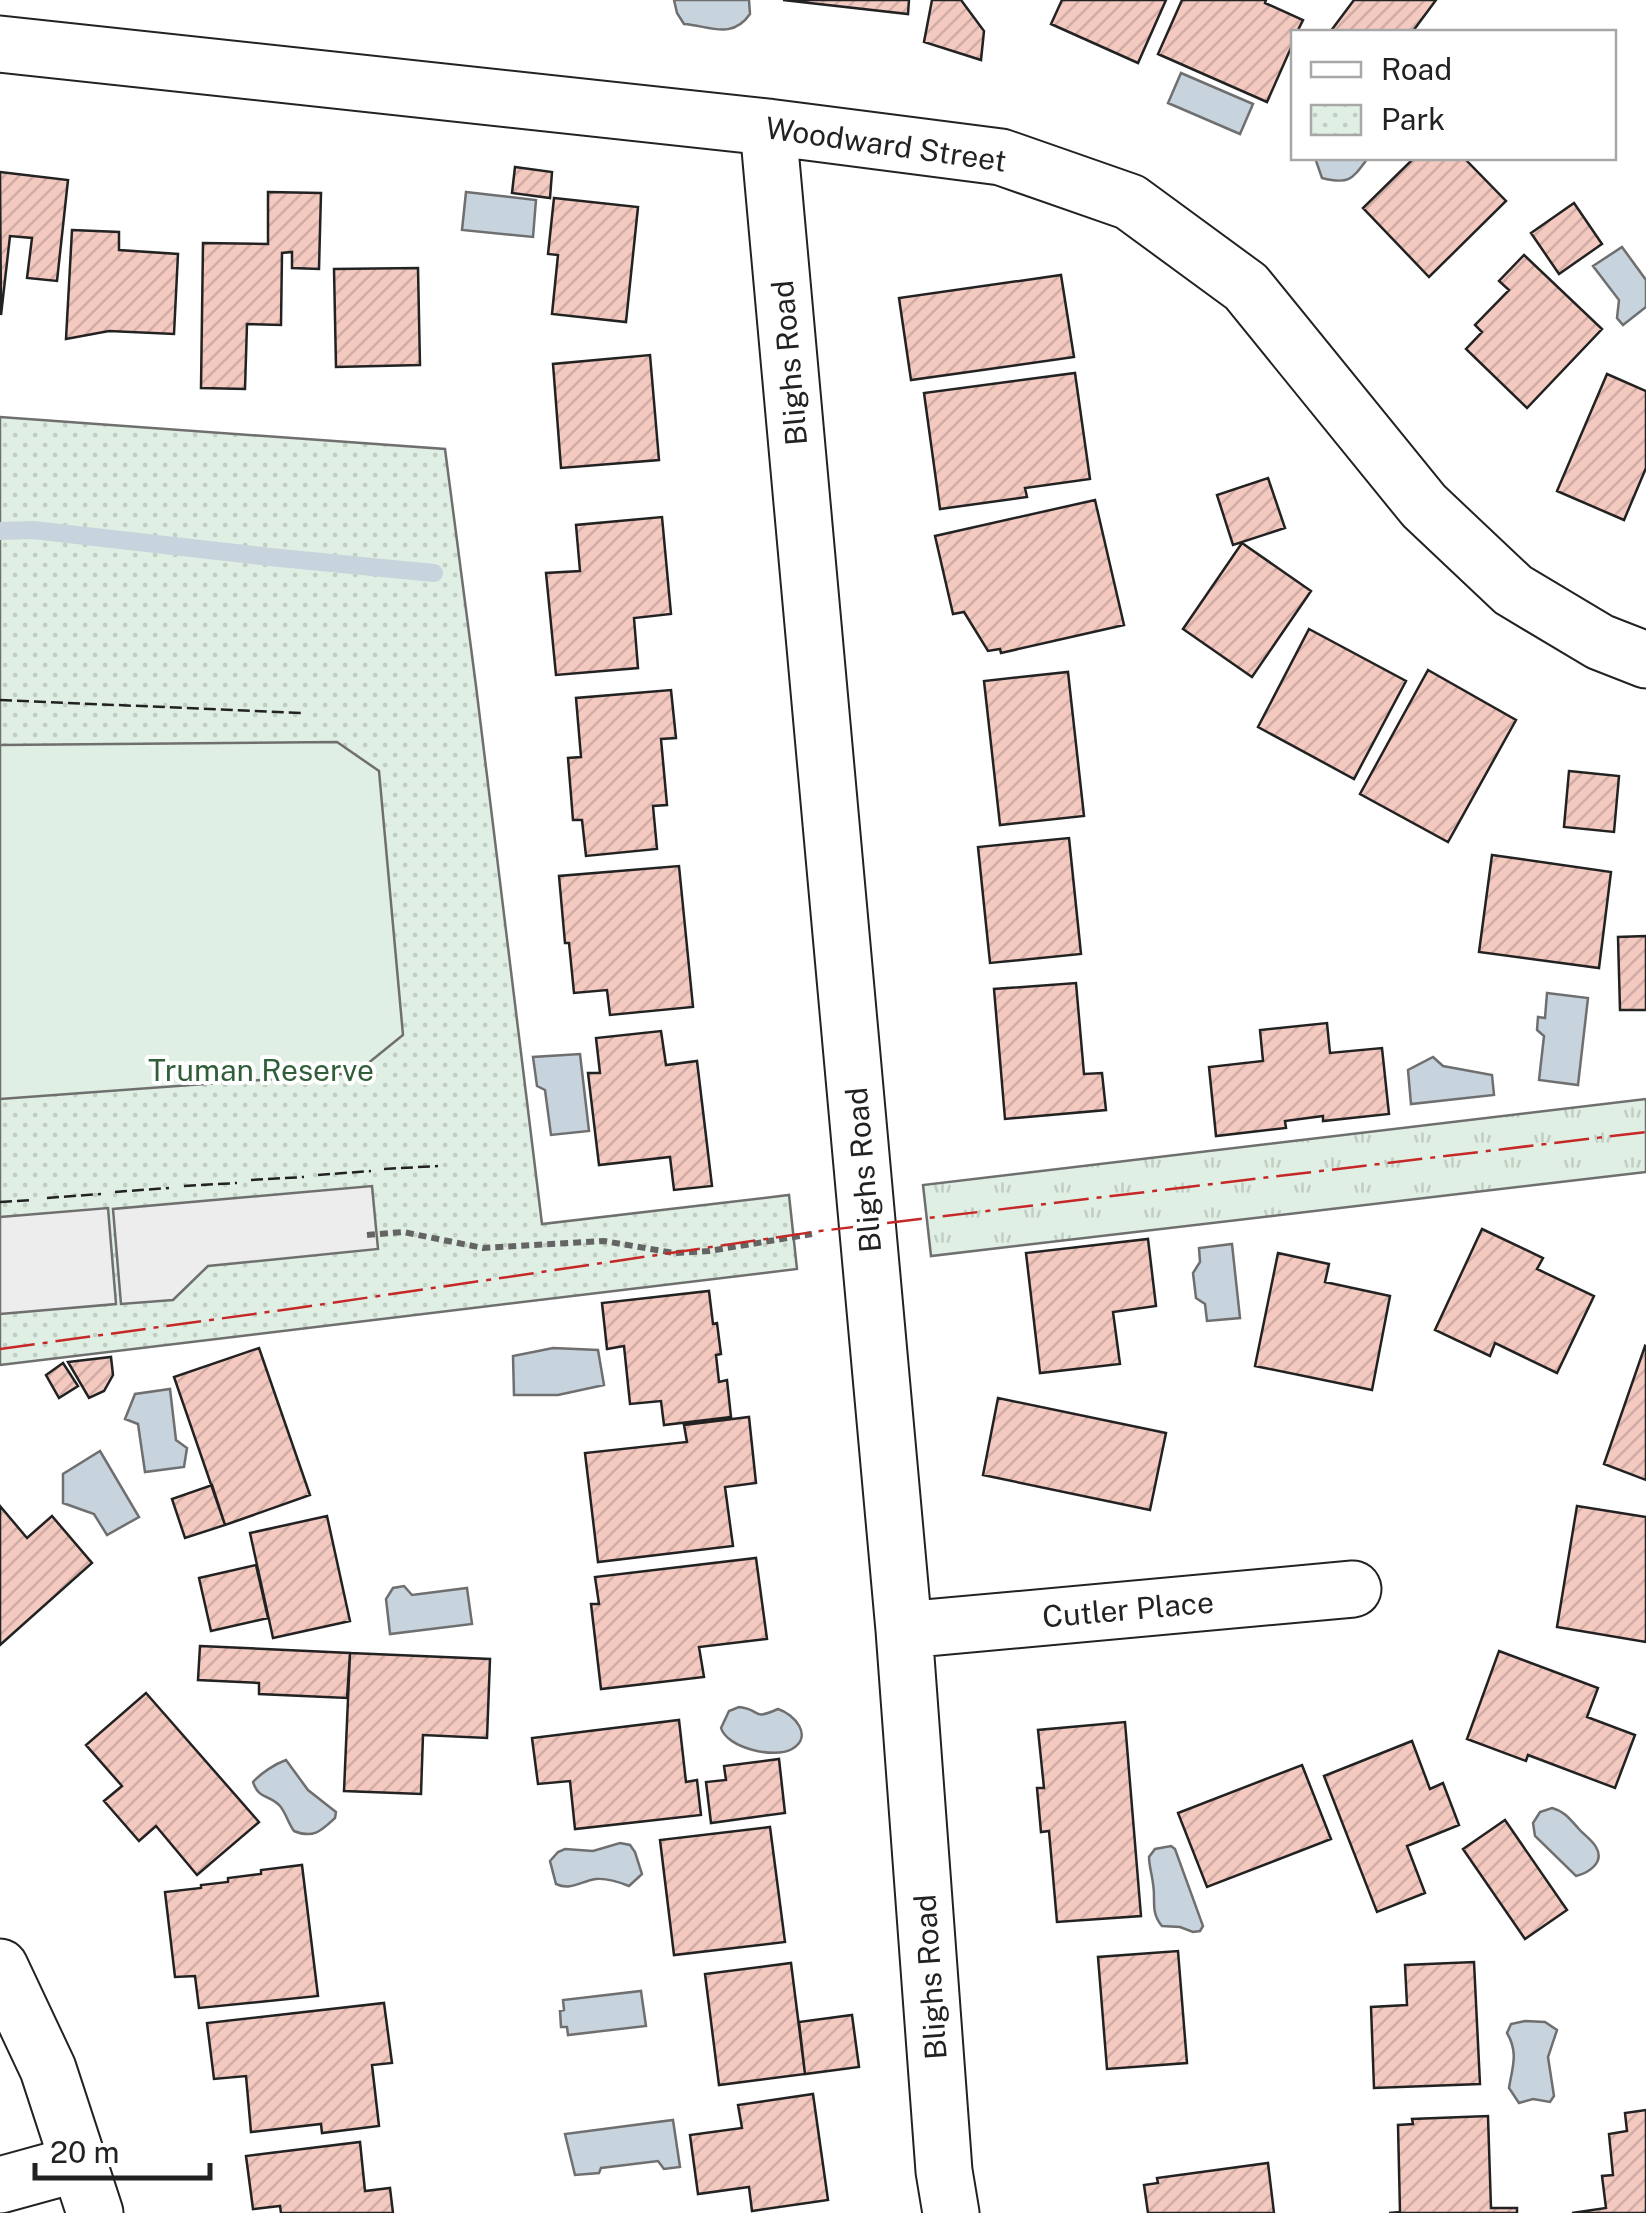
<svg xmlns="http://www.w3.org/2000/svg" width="1646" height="2213" viewBox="0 0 1646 2213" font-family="'Public Sans',sans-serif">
<defs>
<pattern id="grass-tufts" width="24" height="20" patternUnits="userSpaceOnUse" patternTransform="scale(2.5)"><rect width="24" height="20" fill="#e0efe3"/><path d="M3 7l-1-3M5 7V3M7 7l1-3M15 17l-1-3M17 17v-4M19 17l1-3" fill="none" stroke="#c0cdc2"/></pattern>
<pattern id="park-dots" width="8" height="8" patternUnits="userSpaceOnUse" patternTransform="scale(2.5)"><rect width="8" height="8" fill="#e0efe3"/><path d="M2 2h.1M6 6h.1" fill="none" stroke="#c0cdc2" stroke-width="1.8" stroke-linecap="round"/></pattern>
<pattern id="building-hatch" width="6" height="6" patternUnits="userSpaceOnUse" patternTransform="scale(2.5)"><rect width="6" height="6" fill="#f3c9c0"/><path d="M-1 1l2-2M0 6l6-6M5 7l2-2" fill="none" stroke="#d0aca5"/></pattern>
</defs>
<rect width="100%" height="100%" fill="#fff"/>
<!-- grass -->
<path fill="url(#grass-tufts)" stroke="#6f6f6f" stroke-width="2.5" d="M1646,1099V1172L931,1256L923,1185Z"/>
<!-- park -->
<path fill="url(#park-dots)" stroke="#6f6f6f" stroke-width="2.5" d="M0,417L445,449L476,686L542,1224L789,1195L797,1269L0,1365Z"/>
<!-- garden -->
<path fill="#e0efe3" stroke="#6f6f6f" stroke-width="2.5" d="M337,742L379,771L403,1035L356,1073L0,1099V745Z"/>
<!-- parking -->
<path fill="#ededed" stroke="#6f6f6f" stroke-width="2.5" d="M372,1186L378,1249L208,1266L173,1300L121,1304L113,1209Z
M108,1208L116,1304L0,1314V1217Z"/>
<!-- water -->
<path fill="#c7d3dd" stroke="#6f6f6f" stroke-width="2.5" d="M674,0H749L750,14C732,40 710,26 684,24L677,13Z
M1181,73L1253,104L1240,134L1168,103Z
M1315,158H1368C1352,179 1350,185 1322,178Z
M466,192L536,200L533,237L462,230Z
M1622,247L1646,280V307L1623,325L1617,318L1619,300L1593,266Z
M1547,993L1588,998L1578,1085L1539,1080L1544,1036L1537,1030L1538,1017L1545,1018Z
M580,1054L589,1131L551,1135L545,1090L537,1086L533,1057Z
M1433,1057L1443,1066L1492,1075L1494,1095L1411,1104L1408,1070Z
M1232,1244L1240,1318L1207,1321L1205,1304L1196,1298L1193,1273L1200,1262L1199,1248Z
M553,1348L598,1350L604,1385L558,1395H514L513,1356Z
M170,1389L176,1440L187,1448L184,1467L145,1472L138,1424L125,1419L135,1394Z
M100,1451L139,1517L107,1535L94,1514L63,1503V1474Z
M404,1586L412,1595L467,1588L472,1624L390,1634L386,1599L393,1588Z
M739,1707C763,1710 751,1721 778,1709C794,1714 814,1736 792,1749C774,1759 727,1748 721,1728L729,1711Z
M286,1760L308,1790L336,1812L335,1818C321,1831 313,1839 294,1831C288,1823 286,1813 280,1806C269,1794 259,1800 253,1782C261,1773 275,1764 286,1760Z
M1552,1808C1564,1811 1570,1819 1578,1828C1583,1834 1592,1840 1596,1847C1605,1862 1589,1873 1576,1876L1535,1836L1533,1823L1540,1812Z
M620,1843L630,1845L635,1852L642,1874L629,1886C619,1882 608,1878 596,1879C581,1881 571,1891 556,1884L550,1861L558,1852L565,1849L593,1851Z
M1171,1846L1175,1849L1203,1926L1200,1931L1193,1932L1180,1927L1162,1926C1150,1912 1156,1900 1153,1884C1152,1874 1149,1866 1149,1857L1155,1849Z
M641,1991L646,2026L568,2035L567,2027H561L560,2011L564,2010L563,2000Z
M1525,2021L1545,2022L1557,2030L1548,2057L1554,2096L1550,2102L1533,2099L1519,2103L1509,2088C1512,2068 1519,2053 1507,2033L1511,2024Z
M673,2120L680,2167L664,2169L658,2161L601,2168L599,2173L575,2175L565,2134Z"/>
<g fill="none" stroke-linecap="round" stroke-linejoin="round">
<!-- stream -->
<path stroke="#c7d3dd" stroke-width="18" d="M0,531L33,530L270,557L434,573"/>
</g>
<!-- building -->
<path fill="url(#building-hatch)" stroke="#222" stroke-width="2.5" d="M783,0H909L908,14Z
M932,0H961L984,31L981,60L924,42Z
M1062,0H1166L1138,63L1051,24Z
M1182,0H1266L1265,3L1303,20L1297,32H1294V41L1267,102L1158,54Z
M1354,0H1436L1413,31L1415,32H1330Z
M1414,158H1464L1506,201L1429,277L1363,208Z
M515,167L552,172L550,198L512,193Z
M0,172L68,180L57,281L27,278L32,238L10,236L1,315Z
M268,192L321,193L319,269L292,268V252L282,253L281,325L247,324L245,389L201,388L203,243L268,244Z
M554,198L638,207L626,322L552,314L558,255L548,254Z
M1574,203L1602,244L1559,274L1531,233Z
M72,230L119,232V250L178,254L174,334L109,331L66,339Z
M1524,255L1602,329L1527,408L1466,349L1482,332L1475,325L1509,290L1499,281Z
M418,268L420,365L336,367L334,269Z
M1061,275L1074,357L911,380L899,298Z
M650,355L659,460L561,468L553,364Z
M1075,373L1090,479L1025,488L1027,497L940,509L924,393Z
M1607,374L1646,391V468L1624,520L1557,491Z
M1268,478L1285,528L1233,545L1217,495Z
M1095,500L1124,625L1001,653L1000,649L988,651L964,612L953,614L935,536Z
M662,517L671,614L634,618L638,668L556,675L546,573L580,571L576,525Z
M1242,543L1311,591L1252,677L1183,629Z
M1309,629L1406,681L1354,779L1258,727Z
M1428,670L1516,720L1448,842L1360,794Z
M1068,672L1084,816L1000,825L984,681Z
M671,690L676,738L661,739L667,805L653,806L657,849L586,856L582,820H573L568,758L581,757L576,698Z
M1569,771L1619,776L1614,832L1564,827Z
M1069,838L1081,954L990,963L978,847Z
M1492,855L1611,872L1599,968L1479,952Z
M679,866L693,1007L610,1015L607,990L574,993L569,943H565L559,876Z
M1646,936V1010H1620L1618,937Z
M1076,983L1084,1074L1102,1073L1106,1110L1005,1119L994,989Z
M1327,1023L1330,1053L1382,1048L1389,1114L1323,1121V1116L1285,1121L1286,1128L1216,1136L1209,1067L1263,1061L1260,1030Z
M661,1031L666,1065L697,1061L712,1186L674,1190L670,1157L599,1165L588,1073H600L596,1038Z
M1482,1229L1543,1258L1537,1269L1594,1296L1557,1373L1495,1343L1490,1356L1435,1330Z
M1148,1239L1156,1306L1113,1312L1120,1364L1040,1373L1026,1253Z
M1278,1253L1329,1264L1325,1282L1390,1296L1372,1390L1255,1366Z
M709,1291L713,1324L717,1323L721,1354L716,1355L719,1382L727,1380L731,1417L664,1425L661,1401L630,1404L624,1346L607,1349L602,1303Z
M1645,1346L1646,1347V1480L1604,1464Z
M259,1348L310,1495L225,1525L174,1377Z
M111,1357L113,1375L104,1391L89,1398L68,1362Z
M63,1363L78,1386L59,1398L46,1375Z
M998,1398L1166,1433L1150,1510L983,1475Z
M749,1417L756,1483L725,1487L733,1546L598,1562L585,1453L687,1442L684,1425Z
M212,1485L225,1525L185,1538L172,1499Z
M0,1506L27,1538L52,1516L92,1563L0,1645Z
M1577,1506L1646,1517V1642L1557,1627Z
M327,1516L350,1621L273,1638L250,1533Z
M756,1558L767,1639L699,1647L704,1677L601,1689L591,1604H599L595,1577Z
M256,1565L268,1618L211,1631L199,1578Z
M200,1646L350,1653L347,1698L259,1694V1683L198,1680Z
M1499,1651L1598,1688L1587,1717L1635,1735L1615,1788L1528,1755L1526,1761L1467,1739Z
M350,1653L490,1659L487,1738L423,1735L421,1794L344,1791Z
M146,1693L259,1822L197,1875L156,1826L139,1841L104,1801L122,1786L86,1745Z
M679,1720L686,1782L697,1780L701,1815L575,1829L570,1781L538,1784L532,1738Z
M1125,1722L1141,1916L1057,1922L1049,1831L1041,1832L1037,1788H1044L1038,1730Z
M1412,1741L1430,1789L1443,1783L1459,1825L1407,1846L1425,1893L1377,1912L1324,1776Z
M779,1759L785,1813L711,1823L706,1782L726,1780L724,1766Z
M1302,1765L1331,1839L1207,1887L1178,1813Z
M1505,1820L1567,1910L1525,1939L1463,1849Z
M770,1827L785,1942L674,1955L660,1840Z
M302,1865L318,1996L199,2008L195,1976L175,1977L165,1892L201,1888V1885L228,1882V1878L261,1874V1870Z
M1178,1951L1187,2063L1107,2069L1098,1957Z
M1474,1962L1480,2084L1374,2088L1371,2007L1407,2005L1405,1965Z
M791,1963L805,2074L719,2085L705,1974Z
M384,2003L392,2063L372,2065L379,2126L322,2133L321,2124L251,2132L246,2076L214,2079L207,2023Z
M852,2015L859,2067L805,2074L799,2022Z
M813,2094L828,2200L752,2211L749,2187L698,2194L690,2135L742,2128L738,2105Z
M1646,2110V2213H1572L1606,2208L1602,2176L1613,2175L1609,2134L1627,2131L1625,2113Z
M1488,2116L1491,2208H1517V2213H1389L1400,2212L1398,2125L1413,2124L1412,2119Z
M360,2142L365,2191L390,2188L393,2213H281L280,2206L253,2209L246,2156Z
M1268,2163L1274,2213H1148L1144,2185L1158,2183L1157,2178Z"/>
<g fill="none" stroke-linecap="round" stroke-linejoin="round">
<!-- minor casing -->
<g stroke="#222" stroke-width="59">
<path id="minor" d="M0,44L768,127L1001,157L1130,202L1246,287L1424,506L1513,590L1600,642L1646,660
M768,127L904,1630L944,2171L951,2213
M904,1630L1353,1589
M0,1967L48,2069L95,2213
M0,2185L80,2163"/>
</g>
<!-- path -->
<path stroke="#646464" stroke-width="6" stroke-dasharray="8 5" stroke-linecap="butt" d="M367,1235L403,1232L483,1248L604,1241L674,1253L709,1251L812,1234"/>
<!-- minor -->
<use href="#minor" stroke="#fff" stroke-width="55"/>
<!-- fence -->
<path stroke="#222" stroke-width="2.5" stroke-dasharray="12 5" stroke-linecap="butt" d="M0,700L302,713
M384,1169L438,1166
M318,1175L371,1171
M251,1180L304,1177
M184,1186L237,1183
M115,1192L169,1188
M47,1198L101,1194
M0,1202L34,1200"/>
<!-- power -->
<path stroke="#c62828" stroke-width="2.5" stroke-dasharray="35 8 5 8" stroke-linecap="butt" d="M0,1349L297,1308L820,1231L1646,1132"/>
</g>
<g text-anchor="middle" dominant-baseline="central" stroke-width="8" stroke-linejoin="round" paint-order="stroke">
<!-- street labels -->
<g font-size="30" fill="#222" stroke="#fff">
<text transform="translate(886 144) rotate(8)">Woodward Street</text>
<text transform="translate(789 363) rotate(-95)">Blighs Road</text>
<text transform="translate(863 1170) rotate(-95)">Blighs Road</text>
<text transform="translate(1128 1609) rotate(-5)">Cutler Place</text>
<text transform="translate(930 1977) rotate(-94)">Blighs Road</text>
</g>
<!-- park labels -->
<g font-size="30" fill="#2f5e38" stroke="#fff">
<text x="261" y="1070">Truman Reserve</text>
</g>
</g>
<!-- legend -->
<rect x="1291" y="30" width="325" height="130" fill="#ffffff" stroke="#a7a7a7" stroke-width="2.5"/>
<rect x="1311" y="62" width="50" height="15" fill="#ffffff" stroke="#a7a7a7" stroke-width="2.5"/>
<text x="1381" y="80" font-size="30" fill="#222222">Road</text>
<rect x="1311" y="105" width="50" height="30" fill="url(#park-dots)" stroke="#a7a7a7" stroke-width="2.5"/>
<text x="1381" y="130" font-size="30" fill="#222222">Park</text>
<!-- scale -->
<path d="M35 2163v15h175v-15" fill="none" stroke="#222222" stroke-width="5"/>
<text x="50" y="2163" font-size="30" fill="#222222" stroke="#ffffff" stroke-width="8" paint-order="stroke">20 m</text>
</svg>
